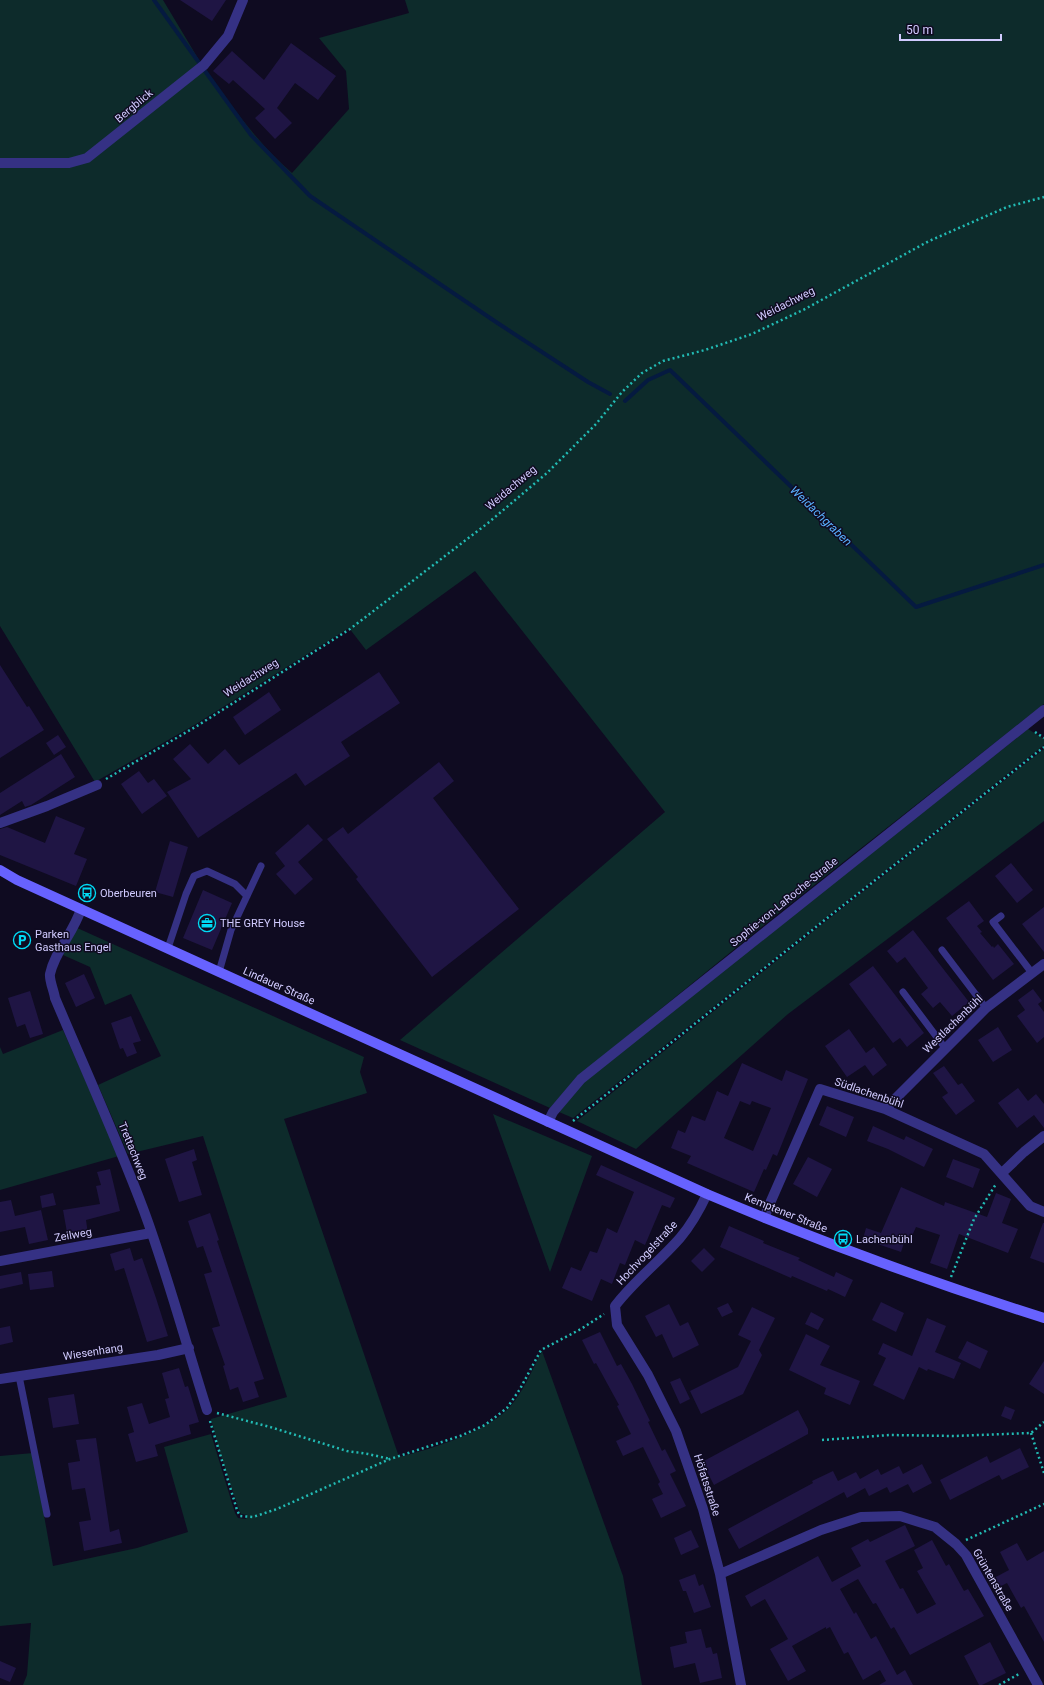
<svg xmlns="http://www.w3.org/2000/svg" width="1044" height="1685" viewBox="0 0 1044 1685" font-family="Roboto,sans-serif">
<rect width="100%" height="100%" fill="#0f0b21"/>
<!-- green -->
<path fill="#0d2b2b" d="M0,0H163L202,65L86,156L69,161L0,160Z
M405,0H1044V704L780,912L577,1077L550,1108L400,1040L665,812L475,571L366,650L349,628L196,724L95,782L0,626V165L70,166L204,68C231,105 257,143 292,173L349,109L346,71L319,38L409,13Z
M1028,729L1044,739V745L573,1118L559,1112L583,1082Z
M1044,749V821L788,1014L636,1149L577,1121L826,921Z
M75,927L364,1057L360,1072L367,1093L284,1119L399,1457C429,1450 487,1431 508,1409C523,1393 532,1370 542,1351L623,1576L642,1685H23L27,1675L31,1623L0,1626V1456L33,1453L53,1566L137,1548L188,1532L164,1447L211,1434L235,1513L238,1518L246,1519L247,1515L241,1514L239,1510L220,1453L211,1419L287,1397L203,1136L128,1154L98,1085L161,1056L131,994L105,1005L90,967L63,955Z
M63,1030L119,1156L0,1190V1047L3,1054Z
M493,1114L592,1156L550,1272Z"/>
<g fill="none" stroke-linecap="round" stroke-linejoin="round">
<!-- stream -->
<path stroke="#051a40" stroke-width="4" d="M154,0L251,135L310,196L496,322L588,382L610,394
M625,401L648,380L670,370L916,607L1044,565"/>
</g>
<!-- building -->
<path fill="#1f1544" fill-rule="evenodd" d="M180,0H226L212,21Z
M291,43L336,76L318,100L295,83L277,108L292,123L275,139L255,118L265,109L233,80L229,84L213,71L232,51L264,80Z
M0,665L27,707L29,706L44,730L0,758Z
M379,672L400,703L341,742L350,756L305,786L296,773L198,838L167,792L191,779L173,759L190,744L208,764L225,749L239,765Z
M269,692L281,710L245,735L233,717Z
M58,735L66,747L54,755L46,743Z
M61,754L75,777L31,805L25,807L22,801L0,815V793Z
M439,762L454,781L433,798L519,909L432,977L356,879L358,877L327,839L343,827L348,834Z
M139,771L148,783L154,779L167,796L142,814L121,784Z
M56,816L85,828L74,854L87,859L76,886L0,855V829L7,827L45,843Z
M308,824L323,840L298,862L313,879L295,895L276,874L285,866L275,853Z
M170,841L188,847L173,897L155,892Z
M1011,863L1033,890L1017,903L995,876Z
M203,890L232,903L212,950L183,938Z
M969,901L984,921L977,926L982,932L980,933L992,947L993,946L994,948L998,944L1014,964L993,980L946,918Z
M1044,907V952L1022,924Z
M913,930L969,1002L952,1016L940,1002L933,1008L921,994L928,988L905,957L897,963L887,951Z
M873,966L924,1033L907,1047L900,1038L893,1043L849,984Z
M84,974L95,998L76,1007L65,983Z
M1033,989L1042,1001L1038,1004L1044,1012V1037L1037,1043L1017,1016L1025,1010L1018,1000Z
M30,991L43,1034L30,1038L25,1024L17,1027L8,998Z
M131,1016L141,1041L133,1043L137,1053L127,1057L123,1048L120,1049L111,1023Z
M998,1027L1012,1050L993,1062L978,1040Z
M849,1029L866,1053L874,1047L887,1065L873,1076L865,1065L847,1077L825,1046Z
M742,1063L782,1081L786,1070L808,1079L777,1156L773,1154L766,1170L764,1169L754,1192L687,1163L691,1156L671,1148L678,1130L685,1133L692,1116L705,1121L717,1091L728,1096ZM740,1101L750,1105L752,1101L771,1108L753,1151L724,1138Z
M944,1066L958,1085L962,1083L975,1101L956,1115L942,1097L948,1093L933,1073Z
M1018,1088L1028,1101L1036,1094L1044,1104V1128L1034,1115L1017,1128L998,1103Z
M827,1106L854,1117L846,1137L819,1125Z
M873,1126L904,1140L906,1136L933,1149L924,1167L888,1149L867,1141Z
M194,1149L197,1160L192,1162L202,1195L179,1202L165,1159Z
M808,1157L832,1169L817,1197L793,1184Z
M953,1159L980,1169L973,1188L946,1177Z
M601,1165L675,1198L670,1208L662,1205L645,1245L635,1240L625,1265L620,1263L612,1284L601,1279L592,1301L562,1288L571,1267L581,1271L590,1251L597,1253L607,1228L617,1233L634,1192L596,1175Z
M110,1169L120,1211L86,1220L88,1234L68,1238L63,1210L100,1204L96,1186L101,1185L97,1172Z
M901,1187L944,1206L945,1202L987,1217L996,1193L1011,1199L1002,1223L1018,1229L1008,1253L959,1234L947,1269L930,1263L940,1235L916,1227L911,1238L906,1237L901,1252L863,1239L866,1228L881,1233Z
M53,1193L56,1205L42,1208L40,1196Z
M11,1200L15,1216L41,1210L48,1240L29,1244L25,1227L0,1232V1202Z
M210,1213L219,1240L217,1241L264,1379L254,1382L259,1397L243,1402L238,1387L230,1390L223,1366L225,1365L212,1328L220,1326L204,1274L212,1272L203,1246L197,1248L188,1221Z
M1043,1223H1044V1263L1030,1258Z
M729,1226L764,1241L763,1243L800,1258L798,1260L834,1277L836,1272L853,1280L845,1297L828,1289L827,1291L792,1276L791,1278L720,1247Z
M130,1248L134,1261L142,1258L156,1298L168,1336L147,1342L124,1268L115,1271L110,1254Z
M704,1248L715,1259L702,1272L691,1261Z
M52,1271L54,1287L30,1290L28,1274Z
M21,1272L23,1284L0,1289V1276Z
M881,1302L904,1313L896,1332L872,1320Z
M728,1303L733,1312L722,1317L717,1308Z
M669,1304L680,1326L688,1322L699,1345L673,1358L662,1334L656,1337L645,1316Z
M752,1307L775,1318L759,1350L762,1355L743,1394L701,1414L690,1391L738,1367L751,1341L738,1335Z
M811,1312L824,1319L818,1330L805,1324Z
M927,1318L946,1326L935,1352L961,1363L954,1379L928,1369L927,1371L919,1367L904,1400L873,1385L886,1358L878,1354L883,1343L912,1356Z
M10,1326L13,1342L0,1345V1328Z
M600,1332L617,1366L621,1364L632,1384L650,1421L648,1422L662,1451L665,1449L676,1471L670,1474L686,1506L661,1518L652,1499L663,1494L658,1484L660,1482L643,1447L623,1456L616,1441L631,1434L617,1406L619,1405L596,1363L594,1364L582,1340Z
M806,1334L830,1346L820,1365L860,1381L850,1405L824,1394L826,1388L789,1370Z
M967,1341L988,1351L980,1369L958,1358Z
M1044,1361V1394L1029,1384Z
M179,1368L185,1387L188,1386L199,1422L189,1425L191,1434L155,1445L158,1456L136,1462L128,1434L134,1432L127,1407L142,1403L149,1424L170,1417L165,1399L169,1398L162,1373Z
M680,1378L690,1399L680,1404L670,1382Z
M74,1394L79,1424L53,1428L48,1398Z
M1005,1406L1015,1410L1011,1420L1001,1416Z
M798,1410L808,1429V1434L714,1485L702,1462Z
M96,1438L110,1532L119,1529L122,1543L84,1551L79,1522L91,1520L85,1488L72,1490L68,1463L80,1461L76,1440Z
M1020,1448L1029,1467L1002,1480L999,1475L950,1500L940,1480L987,1456L990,1463Z
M922,1464L932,1483L913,1493L908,1484L890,1493L887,1487L869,1496L865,1488L847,1498L844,1492L739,1549L728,1529L813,1483L812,1481L833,1471L838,1481L856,1472L860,1479L878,1469L881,1475L899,1466L903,1474Z
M905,1525L915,1546L885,1561L900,1589L903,1588L917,1614L936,1604L917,1571L923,1568L914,1550L932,1540L946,1566L949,1564L964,1591L968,1589L984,1616L910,1655L894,1627L891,1629L876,1603L873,1604L858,1579L840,1589L854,1614L856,1612L871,1639L876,1636L897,1675L905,1670L913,1685H879L886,1681L880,1670L863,1680L848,1652L844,1654L830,1627L826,1629V1627L792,1646L806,1671L788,1681L770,1649L788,1639L765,1599L751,1607L745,1596L818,1556L832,1582L861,1566L851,1548L868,1539L870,1542Z
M691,1530L699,1547L681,1555L674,1538Z
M1017,1543L1027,1561L1044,1551V1642L1024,1606L1021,1608L1007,1583L999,1587L994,1578L1009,1570L1000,1552Z
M695,1574L699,1586L703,1584L711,1607L694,1613L686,1591H683L679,1580Z
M701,1629L706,1648L711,1647L713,1654L717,1653L722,1678L700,1683L695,1663L674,1668L670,1647L687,1643L685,1632Z
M990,1642L1006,1673L982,1685H979L964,1656Z
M0,1661L16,1668L10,1682L0,1678Z"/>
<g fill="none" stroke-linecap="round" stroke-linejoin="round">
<!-- path -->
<path stroke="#22bbb4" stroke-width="2.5" stroke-dasharray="2 3" stroke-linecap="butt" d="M1035,732L1044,738
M106,779L197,726L350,629L488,523L547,473L596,424L622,392L642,373L663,361L705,350L752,334L805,309L929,241L1007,207L1044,197
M573,1121L826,919L1044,747
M951,1277L974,1219L996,1184
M217,1413L270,1427L347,1451L368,1454L390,1459
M210,1421L237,1510L240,1516L253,1517L277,1509L390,1459L460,1436L485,1425L507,1408L520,1389L541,1350L581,1329L604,1314
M1031,1433L1044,1473
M822,1440L890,1435L954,1436L1031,1433L1044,1422
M966,1540L1044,1504
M999,1685L1019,1674"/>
<!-- service -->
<path stroke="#353184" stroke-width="7" d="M1001,916L993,922L1032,973
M168,948L186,894L194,876L207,871L235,884L247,896
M942,950L986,1008
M219,972L231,930L261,866
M903,992L945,1048
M19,1376L47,1514"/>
<!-- minor -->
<path stroke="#353184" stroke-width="10" d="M0,163H69L87,158L204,65L228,36L243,0
M0,823L47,806L97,785
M81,909C74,932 55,951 50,974C49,980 54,991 55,998C85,1069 117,1139 144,1211C168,1276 186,1344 207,1410
M885,1109L986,1008L1044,964
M548,1122L553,1112L581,1079L1044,710
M1002,1173L1024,1152L1044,1136
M707,1194C700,1209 691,1225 680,1238C659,1262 634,1281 615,1306L617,1325L648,1375L676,1431L703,1509L720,1574L741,1685
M765,1218L767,1210L820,1089L885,1109L984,1154L1030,1206L1044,1212
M0,1261L151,1233
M0,1379L158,1355L189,1348
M720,1574L821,1530L861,1517L900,1516L935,1527L956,1544L966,1555L1038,1685"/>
<!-- secondary -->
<path stroke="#6762ff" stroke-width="10" d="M0,870L17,880L707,1194C818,1241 930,1282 1044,1318"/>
</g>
<!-- icons -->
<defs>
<g id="bus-ring" transform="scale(0.9)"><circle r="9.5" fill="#0f0b21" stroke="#00dbf6" stroke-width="1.5"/><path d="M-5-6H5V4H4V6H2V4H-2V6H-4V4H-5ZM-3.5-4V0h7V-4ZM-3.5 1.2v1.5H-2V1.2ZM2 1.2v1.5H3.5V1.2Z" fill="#00dbf6"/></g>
<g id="office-ring" transform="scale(0.9)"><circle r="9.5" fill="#0f0b21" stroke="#00dbf6" stroke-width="1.5"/><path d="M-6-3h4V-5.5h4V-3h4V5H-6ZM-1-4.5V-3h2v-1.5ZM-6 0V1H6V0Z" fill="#00dbf6"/></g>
<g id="parking-ring" transform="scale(0.9)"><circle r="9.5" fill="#0f0b21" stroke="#00dbf6" stroke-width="1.5"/><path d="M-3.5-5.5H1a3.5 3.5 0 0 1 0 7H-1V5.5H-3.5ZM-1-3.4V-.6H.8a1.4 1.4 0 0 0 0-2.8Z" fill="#00dbf6"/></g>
</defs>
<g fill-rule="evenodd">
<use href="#bus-ring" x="87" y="893"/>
<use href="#office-ring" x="207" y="923"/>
<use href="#parking-ring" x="22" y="940"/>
<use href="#bus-ring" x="843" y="1239"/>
</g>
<g text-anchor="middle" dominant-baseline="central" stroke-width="3" stroke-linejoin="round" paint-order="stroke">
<!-- street labels -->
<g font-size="11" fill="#d1cbff" stroke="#0f0b21">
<text transform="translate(134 106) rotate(-40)">Bergblick</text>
<text transform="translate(786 304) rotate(-27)">Weidachweg</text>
<text transform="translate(511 488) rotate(-40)">Weidachweg</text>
<text transform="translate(251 678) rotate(-32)">Weidachweg</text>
<text transform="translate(784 902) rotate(-39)">Sophie-von-LaRoche-Straße</text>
<text transform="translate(279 986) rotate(24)">Lindauer Straße</text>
<text transform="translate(953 1024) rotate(-44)">Westlachenbühl</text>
<text transform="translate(869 1093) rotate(19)">Südlachenbühl</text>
<text transform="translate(133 1151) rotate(68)">Trettachweg</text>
<text transform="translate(786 1213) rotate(22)">Kemptener Straße</text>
<text transform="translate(73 1235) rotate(-10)">Zeilweg</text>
<text transform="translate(647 1253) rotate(-47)">Hochvogelstraße</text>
<text transform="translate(93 1352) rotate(-9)">Wiesenhang</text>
<text transform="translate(707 1485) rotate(72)">Höfatsstraße</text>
<text transform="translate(993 1580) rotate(60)">Grüntenstraße</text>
</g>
<!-- poi labels -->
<g font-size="11" fill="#d1cbff" stroke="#0f0b21" text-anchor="start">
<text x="100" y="893">Oberbeuren</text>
<text x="220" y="923">THE GREY House</text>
<text x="35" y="934">Parken<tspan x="35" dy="13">Gasthaus Engel</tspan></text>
<text x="856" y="1239">Lachenbühl</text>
</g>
<!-- water labels -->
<g font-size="12" font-style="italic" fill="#59b1ff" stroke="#0f0b21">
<text transform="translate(821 516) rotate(44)">Weidachgraben</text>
</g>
</g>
<!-- scale -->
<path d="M900 34v6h101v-6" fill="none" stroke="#d1cbff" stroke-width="2"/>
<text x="906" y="34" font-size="12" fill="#d1cbff" stroke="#0f0b21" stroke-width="3" paint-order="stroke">50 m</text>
</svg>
